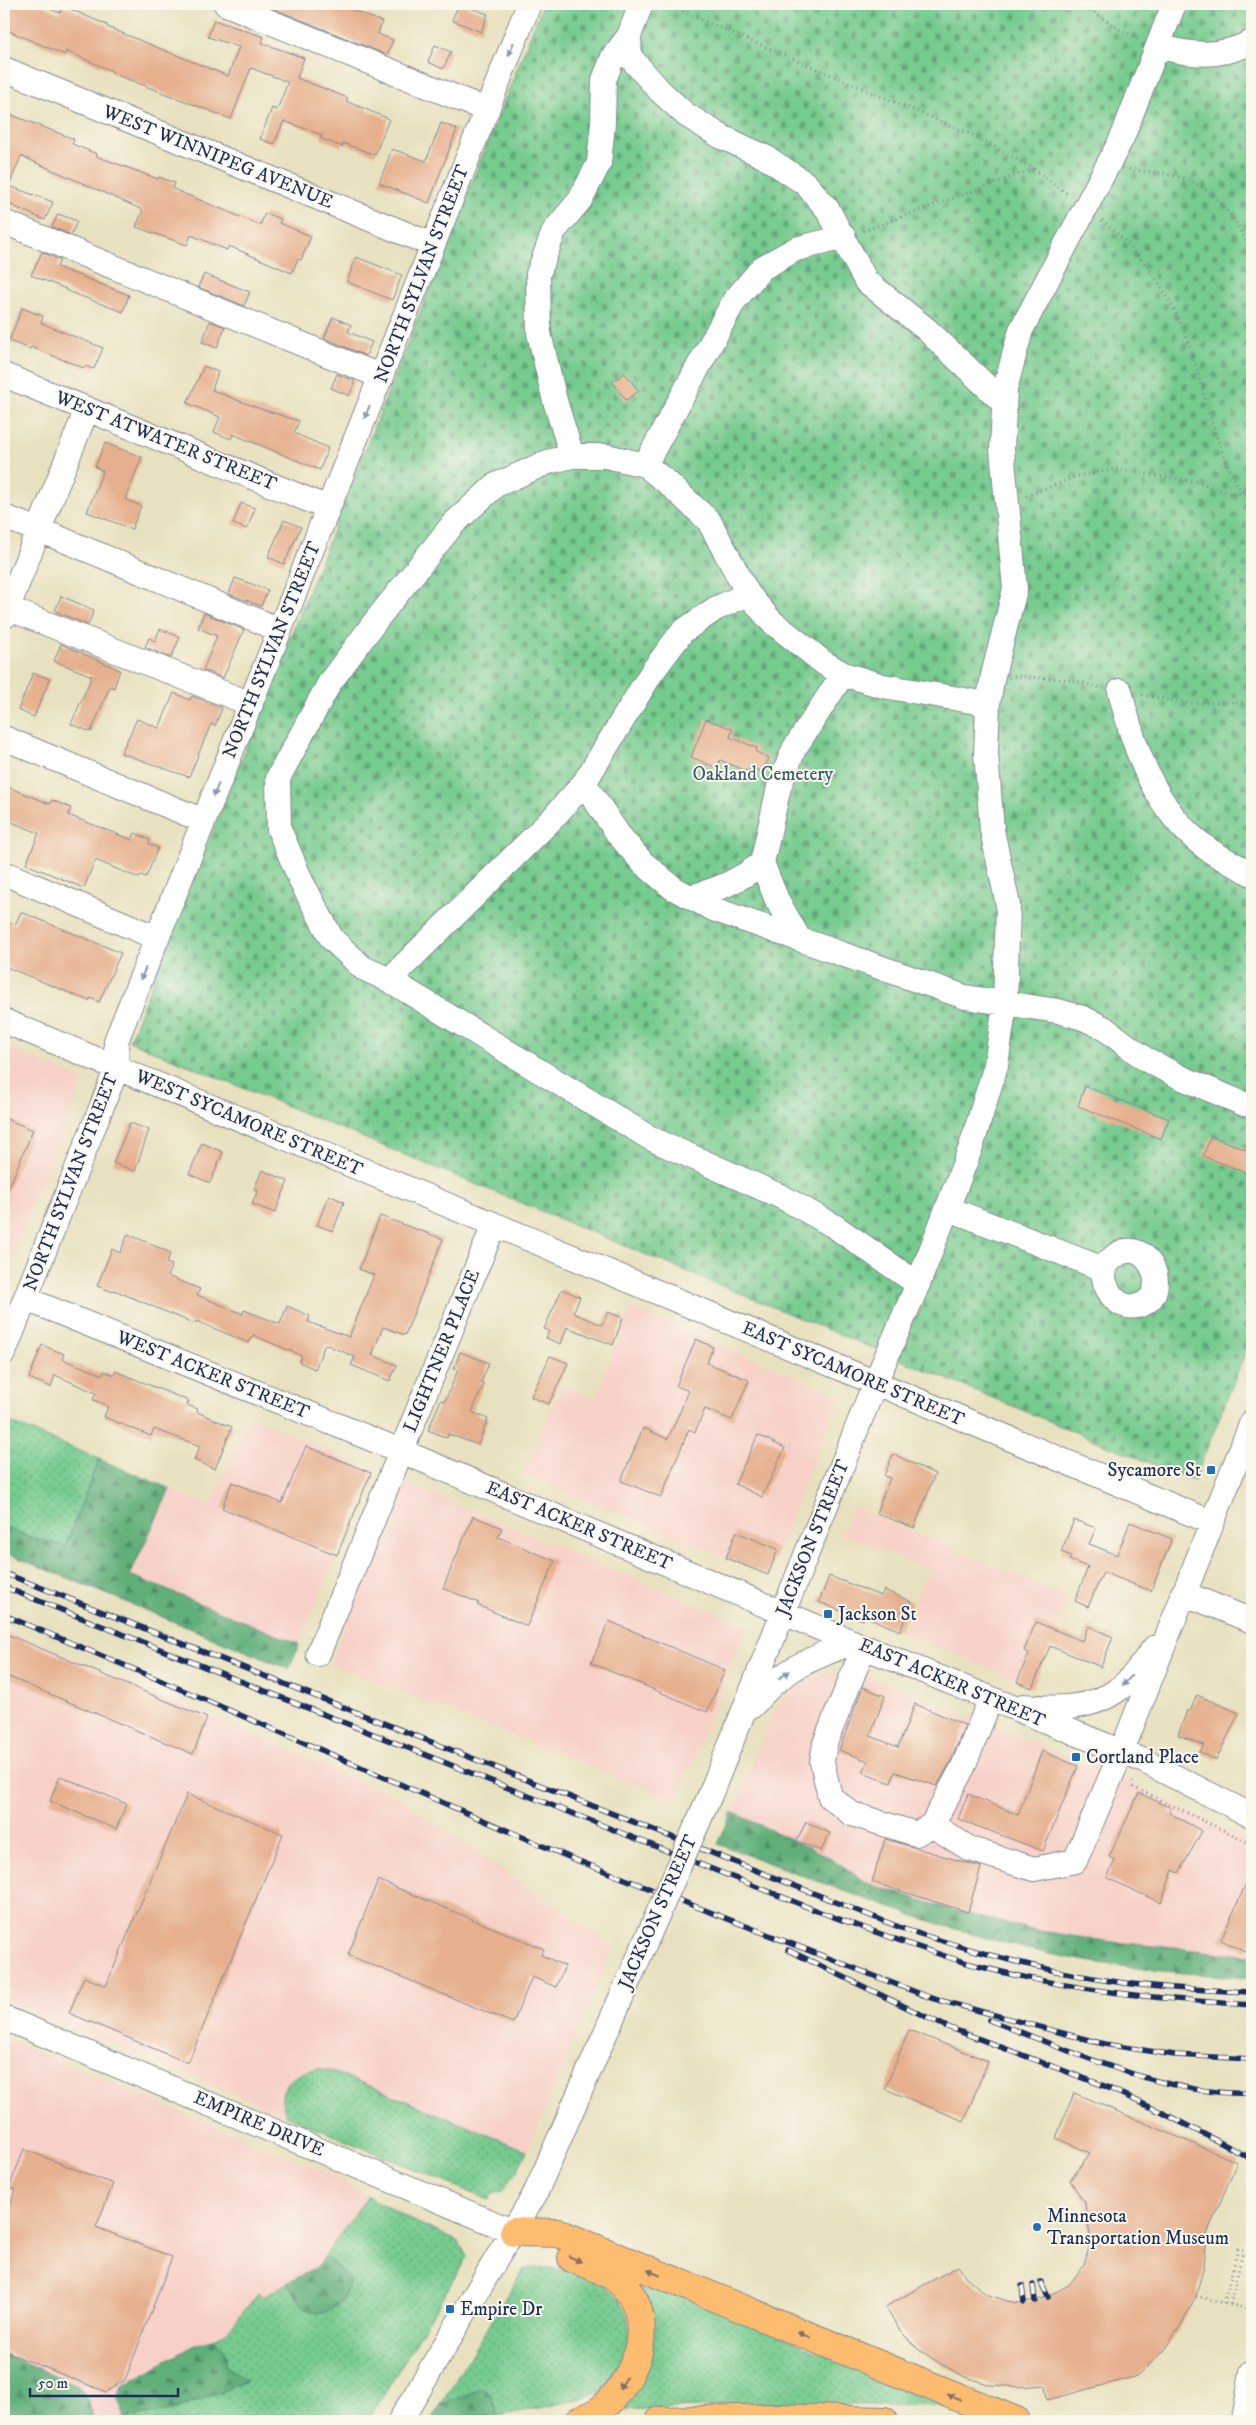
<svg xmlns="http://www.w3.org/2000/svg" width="1256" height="2425" viewBox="0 0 1256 2425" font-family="'IM FELL DW Pica',serif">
<defs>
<pattern id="grass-dots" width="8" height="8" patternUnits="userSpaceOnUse" patternTransform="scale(1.25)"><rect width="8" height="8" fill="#76cb8f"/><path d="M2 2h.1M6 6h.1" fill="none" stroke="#60a578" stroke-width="1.8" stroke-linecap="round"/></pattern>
<pattern id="forest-firs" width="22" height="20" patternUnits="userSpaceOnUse" patternTransform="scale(1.25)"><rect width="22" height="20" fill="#60af7a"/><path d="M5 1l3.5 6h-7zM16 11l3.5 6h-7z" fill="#4e8f67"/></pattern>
<pattern id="cemetery-stones" width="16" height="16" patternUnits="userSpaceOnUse" patternTransform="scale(1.25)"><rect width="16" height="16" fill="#76cb8f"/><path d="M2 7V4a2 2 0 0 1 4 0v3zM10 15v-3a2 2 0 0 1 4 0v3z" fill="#60a578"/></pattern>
</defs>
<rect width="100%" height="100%" fill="#fbf7ec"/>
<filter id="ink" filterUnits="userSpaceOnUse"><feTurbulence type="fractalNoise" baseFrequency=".02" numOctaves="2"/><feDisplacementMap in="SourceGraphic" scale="10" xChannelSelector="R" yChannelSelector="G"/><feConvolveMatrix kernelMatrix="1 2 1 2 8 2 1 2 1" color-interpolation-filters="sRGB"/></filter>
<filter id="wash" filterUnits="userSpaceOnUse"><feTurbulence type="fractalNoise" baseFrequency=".0096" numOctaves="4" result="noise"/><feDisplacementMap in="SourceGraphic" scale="20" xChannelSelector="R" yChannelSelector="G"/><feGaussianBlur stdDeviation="1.12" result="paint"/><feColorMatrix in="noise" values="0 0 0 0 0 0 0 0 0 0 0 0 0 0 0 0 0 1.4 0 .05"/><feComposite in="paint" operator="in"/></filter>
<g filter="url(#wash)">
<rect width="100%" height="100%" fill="#e8e1bf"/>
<!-- built -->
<path fill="#f7d1c8" d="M4,1047L83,1080L4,1276Z
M631,1308L840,1395L768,1575L523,1474L562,1385L595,1399Z
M249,1417L374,1470L299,1644L130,1575L170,1489L210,1506Z
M403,1482L747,1626L676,1800L330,1664Z
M853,1507L1068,1597L1031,1686L902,1632L928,1570L842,1534Z
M4,1630L213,1717L398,1798L614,1947L527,2151L353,2079L281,2105L287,2116L4,1998Z
M829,1672L867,1676L1129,1782L1252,1844V1956L1105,1941L1033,1930L956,1911L869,1884L831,1858L732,1812L774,1710L795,1687L812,1677Z
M4,2038L328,2174L368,2196L317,2267L246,2308L228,2331L195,2345L118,2399L126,2419L94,2421L88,2400L78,2385L4,2354Z"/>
<!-- grass -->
<path fill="url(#grass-dots)" stroke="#487d76" d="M4,1420L99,1459L65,1546L33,1538L4,1527Z
M320,2068L353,2079L527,2151L517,2171L501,2192L492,2194L489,2200L287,2116C272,2088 293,2072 320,2068Z
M368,2196L409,2219L459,2242L467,2257L368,2421H105L176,2409L246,2382L226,2366C226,2353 225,2345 212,2340L228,2331L258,2293L263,2297L287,2283L300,2301L343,2300L350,2282L338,2267L324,2257Z
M533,2267C572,2267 630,2283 629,2331C629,2348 630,2352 620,2366C614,2374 609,2385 601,2390C585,2401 521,2411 498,2416L492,2396L470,2393L440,2406L523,2269Z
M624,2270L943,2405V2406L780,2404L619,2410C632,2392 653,2370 652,2346C652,2333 630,2286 624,2270Z
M4,2412L62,2421H4Z"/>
<!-- forest -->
<path fill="url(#forest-firs)" stroke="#3e6f6c" d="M99,1459L170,1489L130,1575L299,1644L289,1669L4,1552V1527L33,1538L65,1546Z
M732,1812L831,1858L869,1884L956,1911L1033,1930L1105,1941L1252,1956V1978C1174,1973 1092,1966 1016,1946C914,1920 816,1880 718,1844Z
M324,2257L347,2275L350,2282C345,2299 331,2320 310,2311C301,2306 293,2292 287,2283L317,2267Z
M212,2340C225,2345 225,2353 226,2366L247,2381L176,2409L126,2419L118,2399L122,2386L195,2345Z
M4,2354L78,2385L88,2400L94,2421H62L4,2412Z
M482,2388C494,2393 494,2405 498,2416L477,2421H430L440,2406Z"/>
<!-- cemetery -->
<path fill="url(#cemetery-stones)" stroke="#487d76" d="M543,4H1252V1336L1194,1481L129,1041Z"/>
<g id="blocks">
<!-- building -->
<path fill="#e6b08e" d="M4,4H39L60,13L63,6L107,25V27L228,76L239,47L208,37L214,20L264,37L262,43L304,58L297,78L348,98L346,101L389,119L375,155L343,143L342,147L320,138L322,135L284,121L274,144L260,139L272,108L277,110L288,82L251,68L231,119L112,73V71L66,51L65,55L4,29Z
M262,4H338L382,22L378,34L393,40L387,55Z
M459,4L488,14L481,32L452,20Z
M435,45L451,52L443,69L428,62Z
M4,112L74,139L72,144L97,154L96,156L158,179L159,177L175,183L173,189L260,225L265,213L281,219L279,223L311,236L301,260L298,259L292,273L229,246L227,250L191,235L187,245L136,227L143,210L21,156L9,186L53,202L45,220L4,202Z
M441,123L457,129L429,203L379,183L392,149L426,161Z
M58,214L77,221L71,235L52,227Z
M42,252L60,260L57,267L129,295L123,312L65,290L66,289L31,275Z
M356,257L402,275L392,300L347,282Z
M204,274L250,292L244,306L198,287Z
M22,308L43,316L41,323L103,348L94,369L85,366L84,368L31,347L30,349L9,341Z
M333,317L351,325L348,332L372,342L366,356L324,338Z
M210,321L225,327L217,348L202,342Z
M204,366L218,372L212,390L258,408L299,421L294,433L328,448L320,470L233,434L231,439L214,432L220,417L187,403Z
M625,373L639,391L626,400L612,382Z
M337,374L355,381L349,396L331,388Z
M105,443L142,457L125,499L141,506L132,529L87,512L103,471L95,467Z
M241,503L255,508L247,529L233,524Z
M284,520L301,527L284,564L268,557Z
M235,578L268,590L261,606L229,594Z
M61,596L94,610L88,625L55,611Z
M204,613L244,630L223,678L203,670L217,636L198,628Z
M160,629L180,637L171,658L145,647L149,638L155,641Z
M61,644L120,670L114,688L110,686L91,732L71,724L92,676L54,661Z
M33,673L50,679L34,717L18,710Z
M174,693L190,700L192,696L222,708L215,726L211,724L189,777L121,753L137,719L159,728Z
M706,719L733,729L730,737L757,748L756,752L769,758L762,772L750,767L748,772L720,760L717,768L691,757Z
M8,787L50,804L52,800L71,808L68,815L132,840L135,833L150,840L149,844L158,848L146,877L141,875L139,878L95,860L84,888L26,864L39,833L4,819V798Z
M21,912L121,953L99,1002L90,998L89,1001L4,966V921L15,925Z
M1085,1086L1169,1119L1161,1139L1078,1106Z
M4,1118L33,1130L4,1199Z
M130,1123L149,1130L135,1171L113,1163Z
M1211,1136L1252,1152V1175L1203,1156Z
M202,1143L223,1152L210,1183L189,1174Z
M262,1170L288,1181L275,1213L252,1204L258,1190L254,1189Z
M329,1195L344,1202L333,1231L317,1225Z
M380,1216L443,1239L405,1335L383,1327L372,1355L397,1365L390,1381L351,1365L355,1357L325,1344L315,1369L299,1362L302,1356L253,1335L249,1343L196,1321L195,1324L114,1290L113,1292L97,1286L112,1249L120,1253L128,1234L171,1253L166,1263L172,1265L167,1276L200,1289L197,1295L243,1314L244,1310L280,1324L287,1306L310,1316L308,1322L349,1337L374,1275L359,1269Z
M562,1289L580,1297L573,1313L602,1325L608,1312L623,1318L613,1345L567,1327L561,1344L546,1338L549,1331L544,1329Z
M696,1339L713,1347L707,1363L749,1380L732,1420L705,1409L695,1432L689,1429L661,1497L621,1481L643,1428L668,1439L689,1391L676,1386Z
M42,1345L64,1354L62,1359L103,1375L104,1371L114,1375L115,1371L189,1401L187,1405L198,1409L197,1412L232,1427L215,1469L194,1460L200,1446L154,1429L151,1436L104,1417L108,1406L93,1400L96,1393L55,1375L51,1387L29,1378Z
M460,1352L489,1363L481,1383L484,1384L472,1412L488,1419L478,1445L448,1434L447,1438L428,1430L441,1400L445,1401L458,1370L454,1369Z
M550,1356L568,1363L549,1404L531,1397Z
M758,1435L785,1448L762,1497L735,1484Z
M306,1446L371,1473L337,1555L222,1508L232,1482L282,1503Z
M893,1454L935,1474L914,1528L876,1513L890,1478L884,1476Z
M473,1516L502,1528L498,1537L555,1561L527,1626L477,1605L479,1603L443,1588Z
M1074,1520L1096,1528L1089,1544L1117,1555L1130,1522L1172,1539L1151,1591L1103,1572L1088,1607L1075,1601L1088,1567L1069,1560L1071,1556L1061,1552Z
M736,1532L778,1549L768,1575L726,1558Z
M829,1576L881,1596L884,1590L912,1602L900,1631L865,1616L863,1620L819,1602Z
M609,1621L725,1670L707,1712L591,1663Z
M1036,1622L1082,1641L1088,1626L1113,1637L1101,1667L1050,1646L1032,1688L1017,1682L1029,1653L1024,1651Z
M4,1633L207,1718L193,1754L4,1675Z
M863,1687L885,1696L870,1736L898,1747L915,1704L965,1725L951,1761L937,1786L895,1772L891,1783L863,1772L868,1761L839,1750Z
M1197,1695L1239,1713L1216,1760L1200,1752L1204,1745L1178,1735L1187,1710L1190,1712Z
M1042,1751L1078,1766L1043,1851L958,1819L968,1794L1018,1815Z
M60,1776L127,1804L116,1829L50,1801Z
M1139,1793L1171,1808L1169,1813L1202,1831L1179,1873L1173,1870L1161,1903L1107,1878L1115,1860L1109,1857Z
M187,1794L283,1834L188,2063L69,2013L84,1977L106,1986Z
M806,1822L830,1833L821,1851L797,1841Z
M885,1839L981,1867L968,1912L872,1882Z
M1252,1870V1939L1247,1952L1221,1940Z
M378,1880L544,1949L541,1955L565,1966L556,1987L532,1977L513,2023L348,1955Z
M909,2030L988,2061L964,2121L885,2089Z
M1074,2093L1237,2162L1207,2234L1204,2266L1196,2296L1181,2325L1164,2350L1138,2376L1047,2400L1045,2385L1019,2387L991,2385L965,2377L941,2364L919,2350L901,2332L885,2307L958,2266L966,2277L986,2294L1007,2301L1018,2303L1042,2299L1069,2285L1084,2265L1091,2241L1085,2204L1070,2180L1090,2153L1056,2138Z
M24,2149L113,2184L96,2227L172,2257L125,2380L106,2392L4,2351V2219L16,2190L9,2188Z"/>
</g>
</g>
<g filter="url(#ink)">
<use href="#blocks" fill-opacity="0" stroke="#82888e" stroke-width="1"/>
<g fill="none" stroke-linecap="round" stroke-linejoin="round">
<!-- minor casing -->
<g stroke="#82888e" stroke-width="26">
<path id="minor" d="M226,4L487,110
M641,4L629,36L630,57L660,91L685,114L720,136L767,158L806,184L828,210L866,281L926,329L1003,402
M1158,46C1192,56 1220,58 1252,42
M4,69L433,245
M4,222L382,377
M4,375L328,508
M572,456L555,401L539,333L538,274L554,231L580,200L599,163L603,123L604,80L613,57L629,36
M645,465L734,301L762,268L796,249L844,237
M4,517L59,538L280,630
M7,608L251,704
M4,617L87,409
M1120,691C1134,749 1155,811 1205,847C1219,858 1237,865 1252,874
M4,738L204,821
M584,783L618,834L643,863L673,888L713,909L965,997L1058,1011L1083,1018L1104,1028L1145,1059L1180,1077L1244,1104L1252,1105
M4,873L157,938
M690,897C717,890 739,881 762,863
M799,939L777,900L762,863L779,787L794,749L843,674
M389,980L553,818L584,783L652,672L682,632L715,609L748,594
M4,1021L1211,1522
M947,1208L1103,1269C1103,1287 1115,1310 1137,1306C1180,1297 1141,1215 1103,1269
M918,1284L834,1226L784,1198L650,1138L389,980L363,968L332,939L302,883L279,829L278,778L330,682L377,619L453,524L496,485L548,462L572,456H606L645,465L669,484L709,521L748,594L771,621L824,663L843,674L883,686L988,704
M26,1299L401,1451L864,1647L1142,1760L1252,1816
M4,1352L117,1068L116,1041L529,4
M1183,1593L1252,1621
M864,1647L825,1743L822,1762L830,1797L852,1814L916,1834L932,1825L963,1767L990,1700
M318,1654L494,1225
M752,1706C785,1667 807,1661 853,1642
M1023,1706C1056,1709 1091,1710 1119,1689C1132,1680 1144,1661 1154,1648
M710,1795L875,1383L918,1284L971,1147L996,1065L1005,1004L1008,905L992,830L986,753L988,704L993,675L1015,589L1002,449L1005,389L1021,330L1122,138L1174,4
M932,1825L970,1849L1034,1869L1075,1861L1121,1753L1252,1422
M4,2018L514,2232
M400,2421L535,2194
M1244,2421L1252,2372"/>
</g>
<!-- major casing -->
<g stroke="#82888e" stroke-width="30">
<path id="major" d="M514,2232L558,2233L1016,2421
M572,2258C587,2264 606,2270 618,2280C658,2314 640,2374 605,2406C598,2413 588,2417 579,2421
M660,2421L776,2418L884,2421"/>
</g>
<!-- path -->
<path stroke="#82888e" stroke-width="3" stroke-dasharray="1 4" stroke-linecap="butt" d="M664,4L975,136L1034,169L1069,195
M1082,4L1122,31L1139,38
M1129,169C1146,172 1163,173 1179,177C1216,186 1236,221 1252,251
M1102,220C1144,255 1176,301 1192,354C1207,402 1220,467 1252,506
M863,231L1034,169
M1026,496L1078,476L1116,469L1198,482L1227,493H1252
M1014,676L1070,680L1099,687
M1142,695L1191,703L1252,702
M1132,1782L1133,1787L1252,1844
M1196,2296L1252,2310
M1224,2303L1238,2249L1243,2251L1230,2305"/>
<!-- minor -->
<use href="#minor" stroke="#fff" stroke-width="24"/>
<!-- major -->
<use href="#major" stroke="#fdbc70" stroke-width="28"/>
<!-- rail casing -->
<g stroke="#1b2f5e" stroke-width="5.5">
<path id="rail" d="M4,1573L904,1929C970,1950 1035,1969 1104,1980C1153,1988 1203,1990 1252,1992
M4,1587L820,1912C871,1930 922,1950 974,1965C1065,1990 1158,1999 1252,2005
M4,1615L150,1676L571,1858L931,1998L1104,2044L1175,2055L1252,2059
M788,1950L945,2026L1102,2085L1161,2112L1252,2159
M989,2020C1070,2050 1165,2097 1252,2093
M1041,2282L1048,2297
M1033,2285L1035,2301
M1022,2286L1024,2302"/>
</g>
<!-- rail -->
<use href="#rail" stroke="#fbf7ec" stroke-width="4" stroke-dasharray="11" stroke-linecap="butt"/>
<!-- minor-bridge casing -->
<g stroke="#82888e" stroke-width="26" stroke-linecap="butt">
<path id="minor-bridge" d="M535,2194L710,1795"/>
</g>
<!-- minor-bridge -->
<use href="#minor-bridge" stroke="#fff" stroke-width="24"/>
</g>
<!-- one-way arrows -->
<defs><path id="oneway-solid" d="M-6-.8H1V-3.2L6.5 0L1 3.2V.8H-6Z" transform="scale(1.25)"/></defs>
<g fill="#8d97ae">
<use href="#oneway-solid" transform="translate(511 49) rotate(112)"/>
<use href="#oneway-solid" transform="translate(367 412) rotate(112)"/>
<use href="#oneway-solid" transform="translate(216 790) rotate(112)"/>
<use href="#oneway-solid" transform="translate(143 974) rotate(112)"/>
<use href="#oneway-solid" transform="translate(784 1675) rotate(-35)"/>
<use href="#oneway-solid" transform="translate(1127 1681) rotate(131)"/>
</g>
<g fill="#816e66">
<use href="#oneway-solid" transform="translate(575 2259) rotate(24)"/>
<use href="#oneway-solid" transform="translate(654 2273) rotate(-157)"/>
<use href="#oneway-solid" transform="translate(804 2335) rotate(-157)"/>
<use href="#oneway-solid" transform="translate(623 2383) rotate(123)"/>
<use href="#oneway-solid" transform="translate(954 2397) rotate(-157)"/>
</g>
</g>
<!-- markers -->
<g fill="#1f6fb2" stroke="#fbf7ec" stroke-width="2">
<rect x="1206" y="1465" width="10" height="10" rx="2.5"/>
<rect x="823" y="1609" width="10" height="10" rx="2.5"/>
<rect x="1071" y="1752" width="10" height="10" rx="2.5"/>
<circle cx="1037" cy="2227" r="5"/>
<rect x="445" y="2304" width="10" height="10" rx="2.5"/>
</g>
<g text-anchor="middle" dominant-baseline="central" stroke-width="4" stroke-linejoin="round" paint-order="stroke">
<!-- street labels -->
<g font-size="19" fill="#1b2f5e" stroke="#fbf7ec">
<text transform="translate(218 157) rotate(22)">WEST WINNIPEG AVENUE</text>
<text transform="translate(422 274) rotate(-69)">NORTH SYLVAN STREET</text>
<text transform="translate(166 441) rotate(22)">WEST ATWATER STREET</text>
<text transform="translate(272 650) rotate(-68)">NORTH SYLVAN STREET</text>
<text transform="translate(249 1123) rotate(23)">WEST SYCAMORE STREET</text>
<text transform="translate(71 1182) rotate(-69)">NORTH SYLVAN STREET</text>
<text transform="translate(442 1351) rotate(-68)">LIGHTNER PLACE</text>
<text transform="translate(853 1374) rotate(23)">EAST SYCAMORE STREET</text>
<text transform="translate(213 1375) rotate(22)">WEST ACKER STREET</text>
<text transform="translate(579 1526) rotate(23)">EAST ACKER STREET</text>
<text transform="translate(813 1538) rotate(-68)">JACKSON STREET</text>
<text transform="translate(952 1683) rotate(23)">EAST ACKER STREET</text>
<text transform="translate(658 1912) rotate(-66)">JACKSON STREET</text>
<text transform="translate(259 2124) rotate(23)">EMPIRE DRIVE</text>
</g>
<!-- park labels -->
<g font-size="19" fill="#365e6d" stroke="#fbf7ec">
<text x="763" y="774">Oakland Cemetery</text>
</g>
<!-- poi labels -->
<g font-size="19" fill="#1b2f5e" stroke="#fbf7ec" text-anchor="start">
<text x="1201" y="1470" text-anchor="end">Sycamore St</text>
<text x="838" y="1614">Jackson St</text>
<text x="1086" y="1757">Cortland Place</text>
<text x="1047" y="2216">Minnesota<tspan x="1047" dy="22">Transportation Museum</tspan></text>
<text x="460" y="2309">Empire Dr</text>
</g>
</g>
<!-- margin -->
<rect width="1256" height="2425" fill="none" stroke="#fbf7ec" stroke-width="20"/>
<!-- scale -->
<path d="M30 2388v8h148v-8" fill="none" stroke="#1b2f5e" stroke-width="2.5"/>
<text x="38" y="2388" font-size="15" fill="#1b2f5e" stroke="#fbf7ec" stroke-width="4" paint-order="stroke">50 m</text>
</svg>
